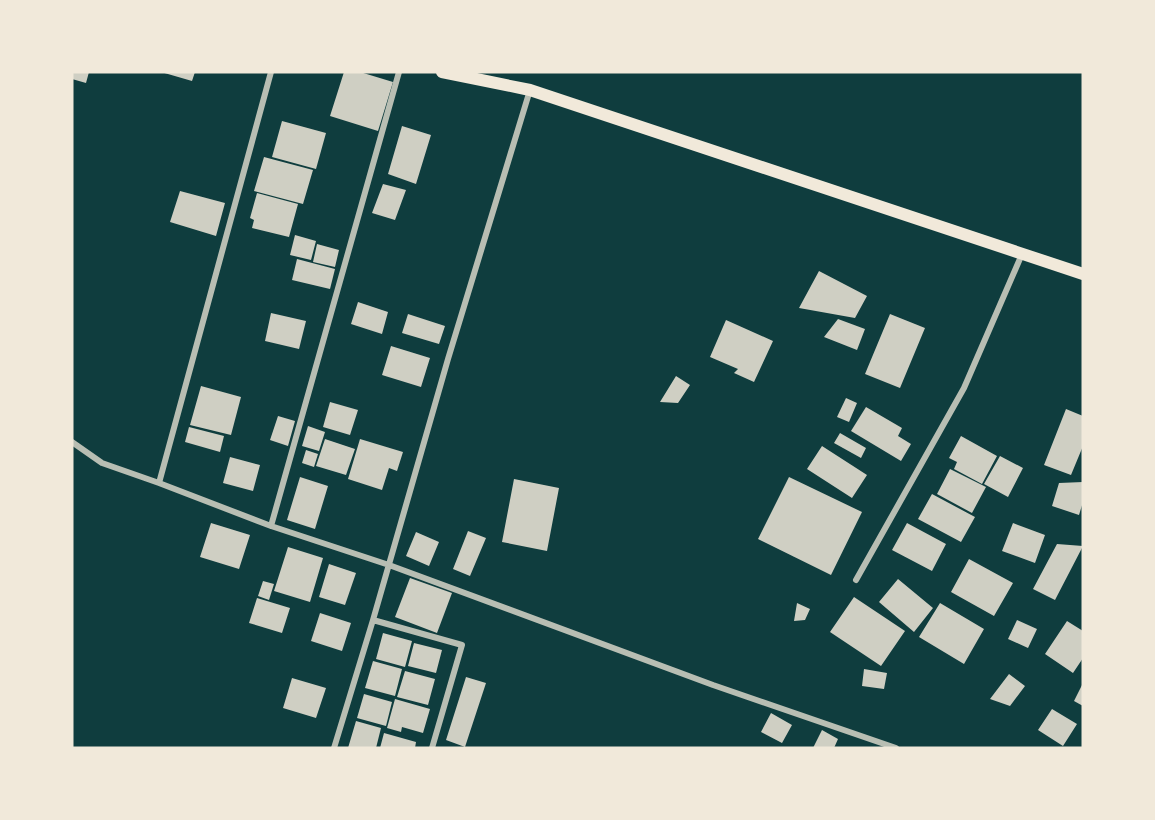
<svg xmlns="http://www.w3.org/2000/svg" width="1155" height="820" viewBox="0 0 1155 820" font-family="'Open Sans',sans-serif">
<rect width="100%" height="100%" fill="#0f3d3e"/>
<!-- building -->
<path fill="#cfcfc3" d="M72,72H89L86,83L72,79Z
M161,72H195L192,81Z
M344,72H360L393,82L378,131L330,116Z
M282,121L326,133L316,169L272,157Z
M402,126L431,135L416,184L388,174Z
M264,157L313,170L303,204L254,191Z
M383,184L406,190L395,220L372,213Z
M180,191L225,203L216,236L170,222Z
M257,193L298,204L289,237L252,228L254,220L250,218Z
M295,235L316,241L311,260L290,255Z
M317,244L339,250L335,267L313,262Z
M297,259L335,269L330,289L292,280Z
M819,271L867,296L855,318L799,308Z
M358,302L388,312L382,334L351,324Z
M271,313L306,321L299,349L265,341Z
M408,314L445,326L439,344L402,333Z
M890,314L925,328L900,388L865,374Z
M838,319L865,329L857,350L824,337Z
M726,320L773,341L754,382L734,373L738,369L710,357Z
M391,346L430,358L421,387L382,375Z
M676,376L690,385L678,403L660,402Z
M201,386L241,397L231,435L190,425Z
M846,398L857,403L849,422L837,417Z
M330,402L358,410L350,435L323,427Z
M866,407L902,428L898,436L911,444L901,461L851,431Z
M1066,409L1083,416V446L1071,475L1044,465Z
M278,416L295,421L288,446L270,440Z
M308,426L325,432L319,451L302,446Z
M189,427L224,436L220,452L185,442Z
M840,433L866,448L861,458L834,443Z
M961,436L997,456L982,484L954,469L957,462L949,458Z
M325,439L355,449L346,475L316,466Z
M360,439L403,452L397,471L389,468L382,490L348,479Z
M822,446L867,475L852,498L807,469Z
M306,450L318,454L314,467L302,463Z
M1000,456L1023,468L1008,497L984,484Z
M230,457L260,465L253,491L223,483Z
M950,469L986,487L972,513L937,494Z
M300,477L328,486L315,529L287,520Z
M789,477L862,512L831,575L758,539Z
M514,479L559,488L547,551L502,542Z
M1083,482V502L1079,515L1052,506L1059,483Z
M932,494L975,517L961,542L918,519Z
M211,523L250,535L239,569L200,557Z
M907,523L946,544L932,571L892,550Z
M1013,523L1045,535L1035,563L1002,551Z
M468,531L486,538L470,576L453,569Z
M416,532L439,542L429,566L406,556Z
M1057,544L1083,546L1055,600L1033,589Z
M288,547L323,558L310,602L274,591Z
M969,559L1013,583L994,616L951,592Z
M329,564L356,573L345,605L319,597Z
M410,578L452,593L437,633L395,617Z
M898,579L933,608L914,632L879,602Z
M263,581L274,584L269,600L258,596Z
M854,597L905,631L881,666L830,632Z
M257,598L290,608L282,633L249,623Z
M797,603L810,609L805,620L794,621Z
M940,603L984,629L964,664L919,637Z
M320,613L351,623L342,651L311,641Z
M1017,620L1037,629L1028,648L1008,639Z
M1067,621L1083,631V658L1073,673L1045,654Z
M383,633L412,641L405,667L376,659Z
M414,643L442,650L436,673L408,666Z
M373,661L402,669L395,696L365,688Z
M864,669L887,673L884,689L862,686Z
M405,671L435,679L428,705L397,697Z
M1009,674L1025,686L1010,706L990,699Z
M466,677L486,683L465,747L446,740Z
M292,678L326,688L316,718L283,708Z
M1083,683V706L1074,701Z
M364,694L392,702L386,726L357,718Z
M395,699L430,709L423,733L402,727L401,732L387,728Z
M1052,709L1077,724L1063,746L1038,730Z
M771,713L792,725L782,743L761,732Z
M356,721L381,728L376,748H348Z
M822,730L838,739L834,748H813Z
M384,733L416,742L415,748H380Z"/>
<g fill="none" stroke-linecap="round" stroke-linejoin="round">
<!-- minor -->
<path stroke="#b8beb3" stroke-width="6" d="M271,72L159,483L271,526L389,565L713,685L896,748
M72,442L102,463L159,483
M271,526L399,72
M856,580L964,388L1022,254
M373,620L462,645L432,748
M334,748L373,620L448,359L530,90"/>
<!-- secondary -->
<path stroke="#f1e9da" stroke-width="12" d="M442,72L530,90L1083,274"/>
</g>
<!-- border -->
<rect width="1155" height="820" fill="none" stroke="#f1e9da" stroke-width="147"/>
</svg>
